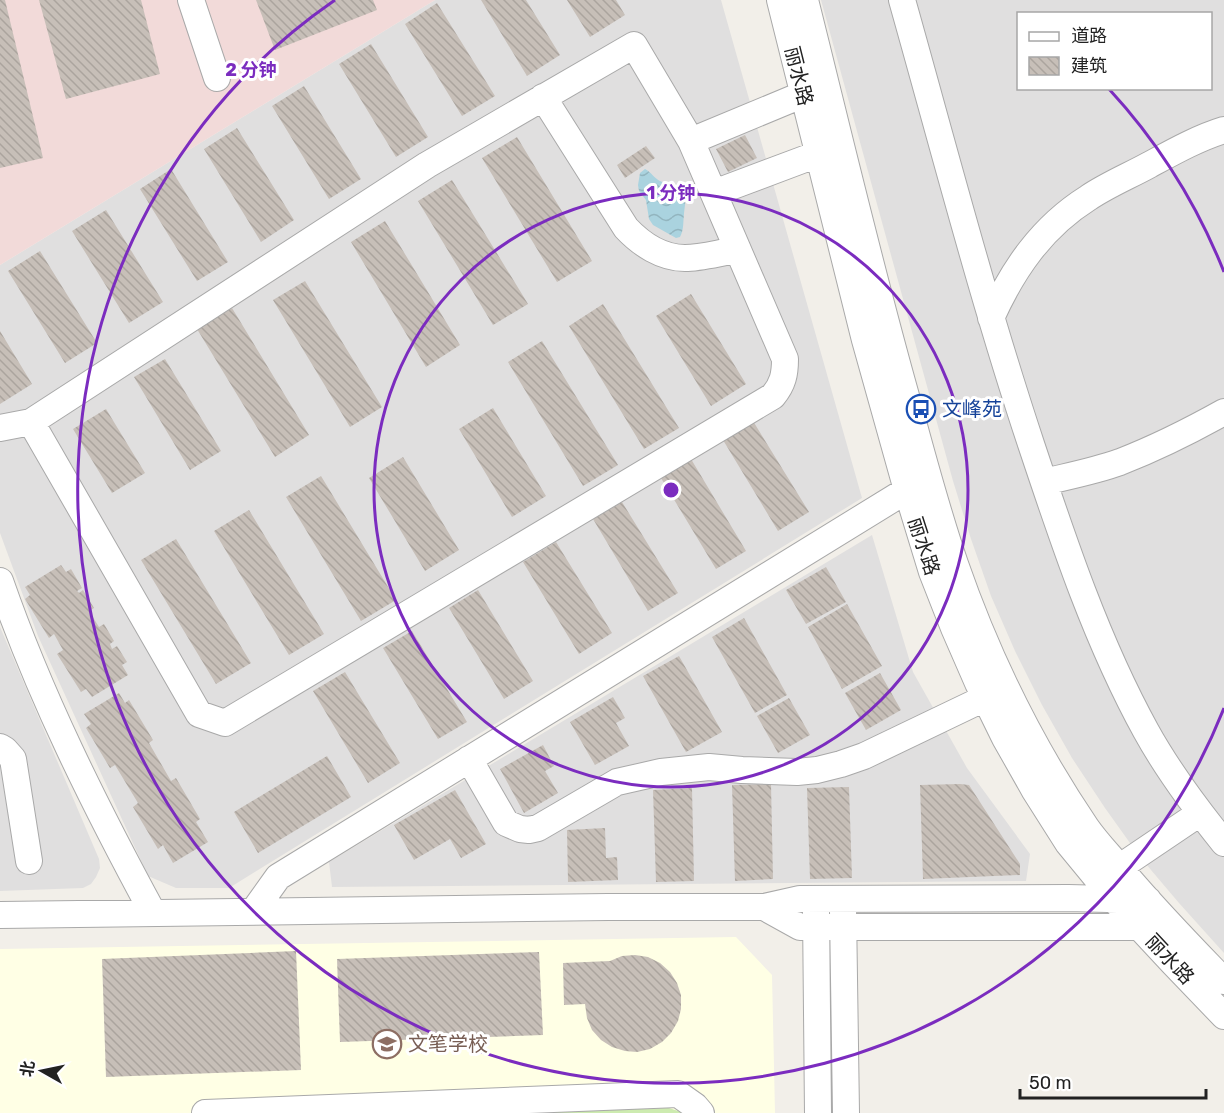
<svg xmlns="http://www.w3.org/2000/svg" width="1224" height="1113" viewBox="0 0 1224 1113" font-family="Rubik,'Noto Sans SC',sans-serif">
<defs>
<pattern id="grass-tufts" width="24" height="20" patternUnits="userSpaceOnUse" patternTransform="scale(1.5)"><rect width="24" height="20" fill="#cdebb0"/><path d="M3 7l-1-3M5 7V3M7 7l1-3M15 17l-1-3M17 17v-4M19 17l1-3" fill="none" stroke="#b0c997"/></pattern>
<pattern id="water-waves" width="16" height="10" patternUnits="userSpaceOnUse" patternTransform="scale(1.5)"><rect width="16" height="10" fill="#aad3df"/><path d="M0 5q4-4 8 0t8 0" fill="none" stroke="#92b5bf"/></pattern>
<pattern id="building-back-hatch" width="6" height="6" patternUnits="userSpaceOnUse" patternTransform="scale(1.5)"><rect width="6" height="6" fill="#c7bfb8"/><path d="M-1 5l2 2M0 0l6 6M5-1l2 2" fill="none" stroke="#aba49e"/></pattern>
</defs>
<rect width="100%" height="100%" fill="#f2efe9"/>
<!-- residential -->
<path fill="#e0dfdf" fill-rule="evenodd" d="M435,0H721L862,498L229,888H176L148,876L38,636L0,533V265Z
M821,0H1224V953L1179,903L1140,857L1105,808L1072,758L1042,705L1015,651L991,596L971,539L953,481ZM1018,14H1210V88H1018Z
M872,535L913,672L967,768L1030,854L1026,881L332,887L329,862Z
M0,627L99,859L100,868L96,877L91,884L83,888L0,891Z"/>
<!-- commercial -->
<path fill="#f2dad9" d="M0,0H435L0,265Z"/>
<!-- education -->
<path fill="#ffffe5" d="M736,937L772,975L775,1113H0V949Z"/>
<!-- grass -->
<path fill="url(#grass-tufts)" d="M669,1108L684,1113H515V1112Z"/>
<!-- water -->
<path fill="url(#water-waves)" d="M645,169C651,172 654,178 660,181C666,184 673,185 678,188C688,194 685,204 684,214C683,222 684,230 680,237L676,238L653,225L649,219L646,200L639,191L638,185L640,173Z"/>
<!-- building -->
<path fill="url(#building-back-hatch)" d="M0,0H5L43,158L0,168Z
M39,0H141L160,74L66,99Z
M256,0H373L377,10L275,50Z
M481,0H526L560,55L527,76Z
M567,0H616L625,15L590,37Z
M437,3L495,96L462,116L405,24Z
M371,44L428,137L396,157L339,64Z
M304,86L361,179L329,199L272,106Z
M237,128L294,220L261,242L204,149Z
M745,135L757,158L728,172L716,149Z
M517,137L592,261L557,282L482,158Z
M646,146L655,158L625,178L617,165Z
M171,169L228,262L197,281L140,189Z
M452,180L528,304L493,325L418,201Z
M106,210L163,302L129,323L72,231Z
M385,221L460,345L426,367L351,242Z
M40,251L97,343L65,363L8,271Z
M305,281L382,407L350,427L273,300Z
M691,294L746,384L711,406L656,316Z
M603,304L679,428L644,449L569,326Z
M232,308L309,435L275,457L197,329Z
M0,331L32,384L0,404Z
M542,341L618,465L583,486L508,362Z
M165,359L221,451L190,470L134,377Z
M493,408L546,496L512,517L459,429Z
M106,409L145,473L112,493L73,429Z
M753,421L809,512L778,531L723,440Z
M403,457L459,550L425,571L369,478Z
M691,459L746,551L716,569L661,478Z
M321,476L396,600L361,621L286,497Z
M622,502L678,593L648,611L593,519Z
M249,510L324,634L289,655L214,531Z
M176,539L251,663L216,684L141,560Z
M556,542L612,633L579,654L523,562Z
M61,565L66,572L71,569L82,588L77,591L79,593L83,590L94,608L89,611L99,627L104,624L114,641L110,644L112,649L117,646L127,662L122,665L128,675L92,697L86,689L81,692L57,654L63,650L54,634L49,638L25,599L30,595L25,587Z
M826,567L846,602L806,624L786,590Z
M478,590L533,681L504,699L449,608Z
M847,604L882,666L842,689L808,627Z
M744,618L787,695L755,713L712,637Z
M412,631L467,722L438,739L383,648Z
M679,656L722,732L686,752L643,676Z
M345,672L400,763L368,783L313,691Z
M880,673L901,710L866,730L845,693Z
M119,693L125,703L129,700L153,740L149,743L171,781L176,778L200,819L196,822L208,842L173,863L163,845L158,849L133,807L138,803L115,765L110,768L86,728L91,724L84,714Z
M613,697L625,718L616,723L629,746L595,765L570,722Z
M789,698L810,735L778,753L757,716Z
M543,745L554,766L545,771L558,793L524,813L500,769Z
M327,756L351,797L258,853L234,812Z
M771,784L773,879L735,881L732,785Z
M960,784L969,785L1020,864V875L923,879L920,785Z
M849,787L852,878L810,879L807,788Z
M692,788L694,881L656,882L653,790Z
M455,790L486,844L461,858L450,839L414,860L394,825Z
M605,828L606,858L617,857L618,880L568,882L567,830Z
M296,951L301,1070L106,1077L102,959Z
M539,952L543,1035L340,1042L337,959Z
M635,955L648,957L660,963L670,972L677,983L681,995V1009L678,1021L671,1033L662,1042L650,1049L637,1052L625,1051L612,1047L601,1040L592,1030L587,1018L585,1004L564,1005L563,963L610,961L622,956Z"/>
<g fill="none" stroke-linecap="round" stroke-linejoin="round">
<!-- minor casing -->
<g stroke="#a9a9a9" stroke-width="28">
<path id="minor" d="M191,0L217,78
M780,0L865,340L907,490L932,572L954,628L978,683L1005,738L1035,791L1068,843L1119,905L1173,963L1224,1016
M805,0C838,132 869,265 906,396C921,452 936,509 955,564C987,656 1031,746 1086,827C1097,843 1112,858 1124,873C1156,911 1190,946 1224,981
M902,0C944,149 983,300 1032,447C1064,543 1097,642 1146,731C1168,771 1195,807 1224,843
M543,97L626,228C641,244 662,258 685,258C701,258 722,252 738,250
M691,141L804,94
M714,193L818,154
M991,318C1013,269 1042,227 1088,198C1107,185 1129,176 1149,165C1173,152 1198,138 1224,130
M0,428L31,422L427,165L634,45L691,141L785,359C785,374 783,384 773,396L225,723L199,714L31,422
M1044,482C1069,476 1095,471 1120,462C1156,448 1190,431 1224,412
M0,581C40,696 95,806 153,913
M0,747L5,750L13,759L29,861
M469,759L506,823L520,829L529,830L538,828L617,782L661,772L709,767L742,770L797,772L817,770L841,764L864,756L985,698
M1120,867L1200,813
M764,907L800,927H1149
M816,911L818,1113
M843,911L846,1113
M253,912L278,877L907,490
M0,915L608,907H764L800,899L1068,898L1148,900
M205,1113L678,1094L695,1106L701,1113"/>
</g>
<!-- minor -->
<use href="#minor" stroke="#fff" stroke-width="26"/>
</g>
<!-- distance rings -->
<g fill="none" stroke="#7b2cbf" stroke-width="3">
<circle cx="671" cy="490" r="297"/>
<path d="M1224 708A594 594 0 1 1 335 0M1109 89A594 594 0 0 1 1224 272"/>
</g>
<!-- icons -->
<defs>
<g id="bus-ring" transform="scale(1.5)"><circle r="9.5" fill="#fff" stroke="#1a4fb4" stroke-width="1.5"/><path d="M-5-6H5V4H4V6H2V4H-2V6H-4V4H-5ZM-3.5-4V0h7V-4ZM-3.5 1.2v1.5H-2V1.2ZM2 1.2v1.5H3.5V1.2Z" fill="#1a4fb4"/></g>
<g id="school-ring" transform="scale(1.5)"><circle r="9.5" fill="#fff" stroke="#8d6e63" stroke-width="1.5"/><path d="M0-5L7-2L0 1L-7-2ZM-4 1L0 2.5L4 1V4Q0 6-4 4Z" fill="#8d6e63"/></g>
</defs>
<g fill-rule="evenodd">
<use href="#bus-ring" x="921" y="409"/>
<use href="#school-ring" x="387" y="1044"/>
</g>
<g text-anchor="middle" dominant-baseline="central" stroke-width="6" stroke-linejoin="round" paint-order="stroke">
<!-- street labels -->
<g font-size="20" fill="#222" stroke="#fff">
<text transform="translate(799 76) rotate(76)">丽水路</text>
<text transform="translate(924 546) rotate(72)">丽水路</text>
<text transform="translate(1170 959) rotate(47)">丽水路</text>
</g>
<!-- transit labels -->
<g font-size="20" fill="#164399" stroke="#fff" text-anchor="start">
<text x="942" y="409">文峰苑</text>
</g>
<!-- education labels -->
<g font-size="20" fill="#785e54" stroke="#fff" text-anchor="start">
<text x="408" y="1044">文笔学校</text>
</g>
</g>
<circle cx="671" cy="490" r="9" fill="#7b2cbf" stroke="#fff" stroke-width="3"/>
<g font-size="18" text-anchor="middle" font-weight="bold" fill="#7b2cbf" stroke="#fff" stroke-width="6" stroke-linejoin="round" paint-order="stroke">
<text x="251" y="76">2 分钟</text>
<text x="671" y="199">1 分钟</text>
</g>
<!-- legend -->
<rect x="1017" y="12" width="195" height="78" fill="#ffffff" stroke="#a7a7a7" stroke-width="1.5"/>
<rect x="1029" y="32" width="30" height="9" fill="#ffffff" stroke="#a7a7a7" stroke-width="1.5"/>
<text x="1071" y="42" font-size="18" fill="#222222">道路</text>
<rect x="1029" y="57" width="30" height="18" fill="url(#building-back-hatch)" stroke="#a7a7a7" stroke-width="1.5"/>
<text x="1071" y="72" font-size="18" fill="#222222">建筑</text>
<!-- north arrow -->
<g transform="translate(42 1071) rotate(279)" stroke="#ffffff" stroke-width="4.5" paint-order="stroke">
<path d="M0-4.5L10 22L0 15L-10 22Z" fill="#222222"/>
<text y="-9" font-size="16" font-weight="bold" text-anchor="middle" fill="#222222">北</text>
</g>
<!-- scale -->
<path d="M1020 1089v9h186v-9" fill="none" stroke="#222222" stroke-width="3"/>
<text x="1029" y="1089" font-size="18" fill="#222222" stroke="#ffffff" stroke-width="4.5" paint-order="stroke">50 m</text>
</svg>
